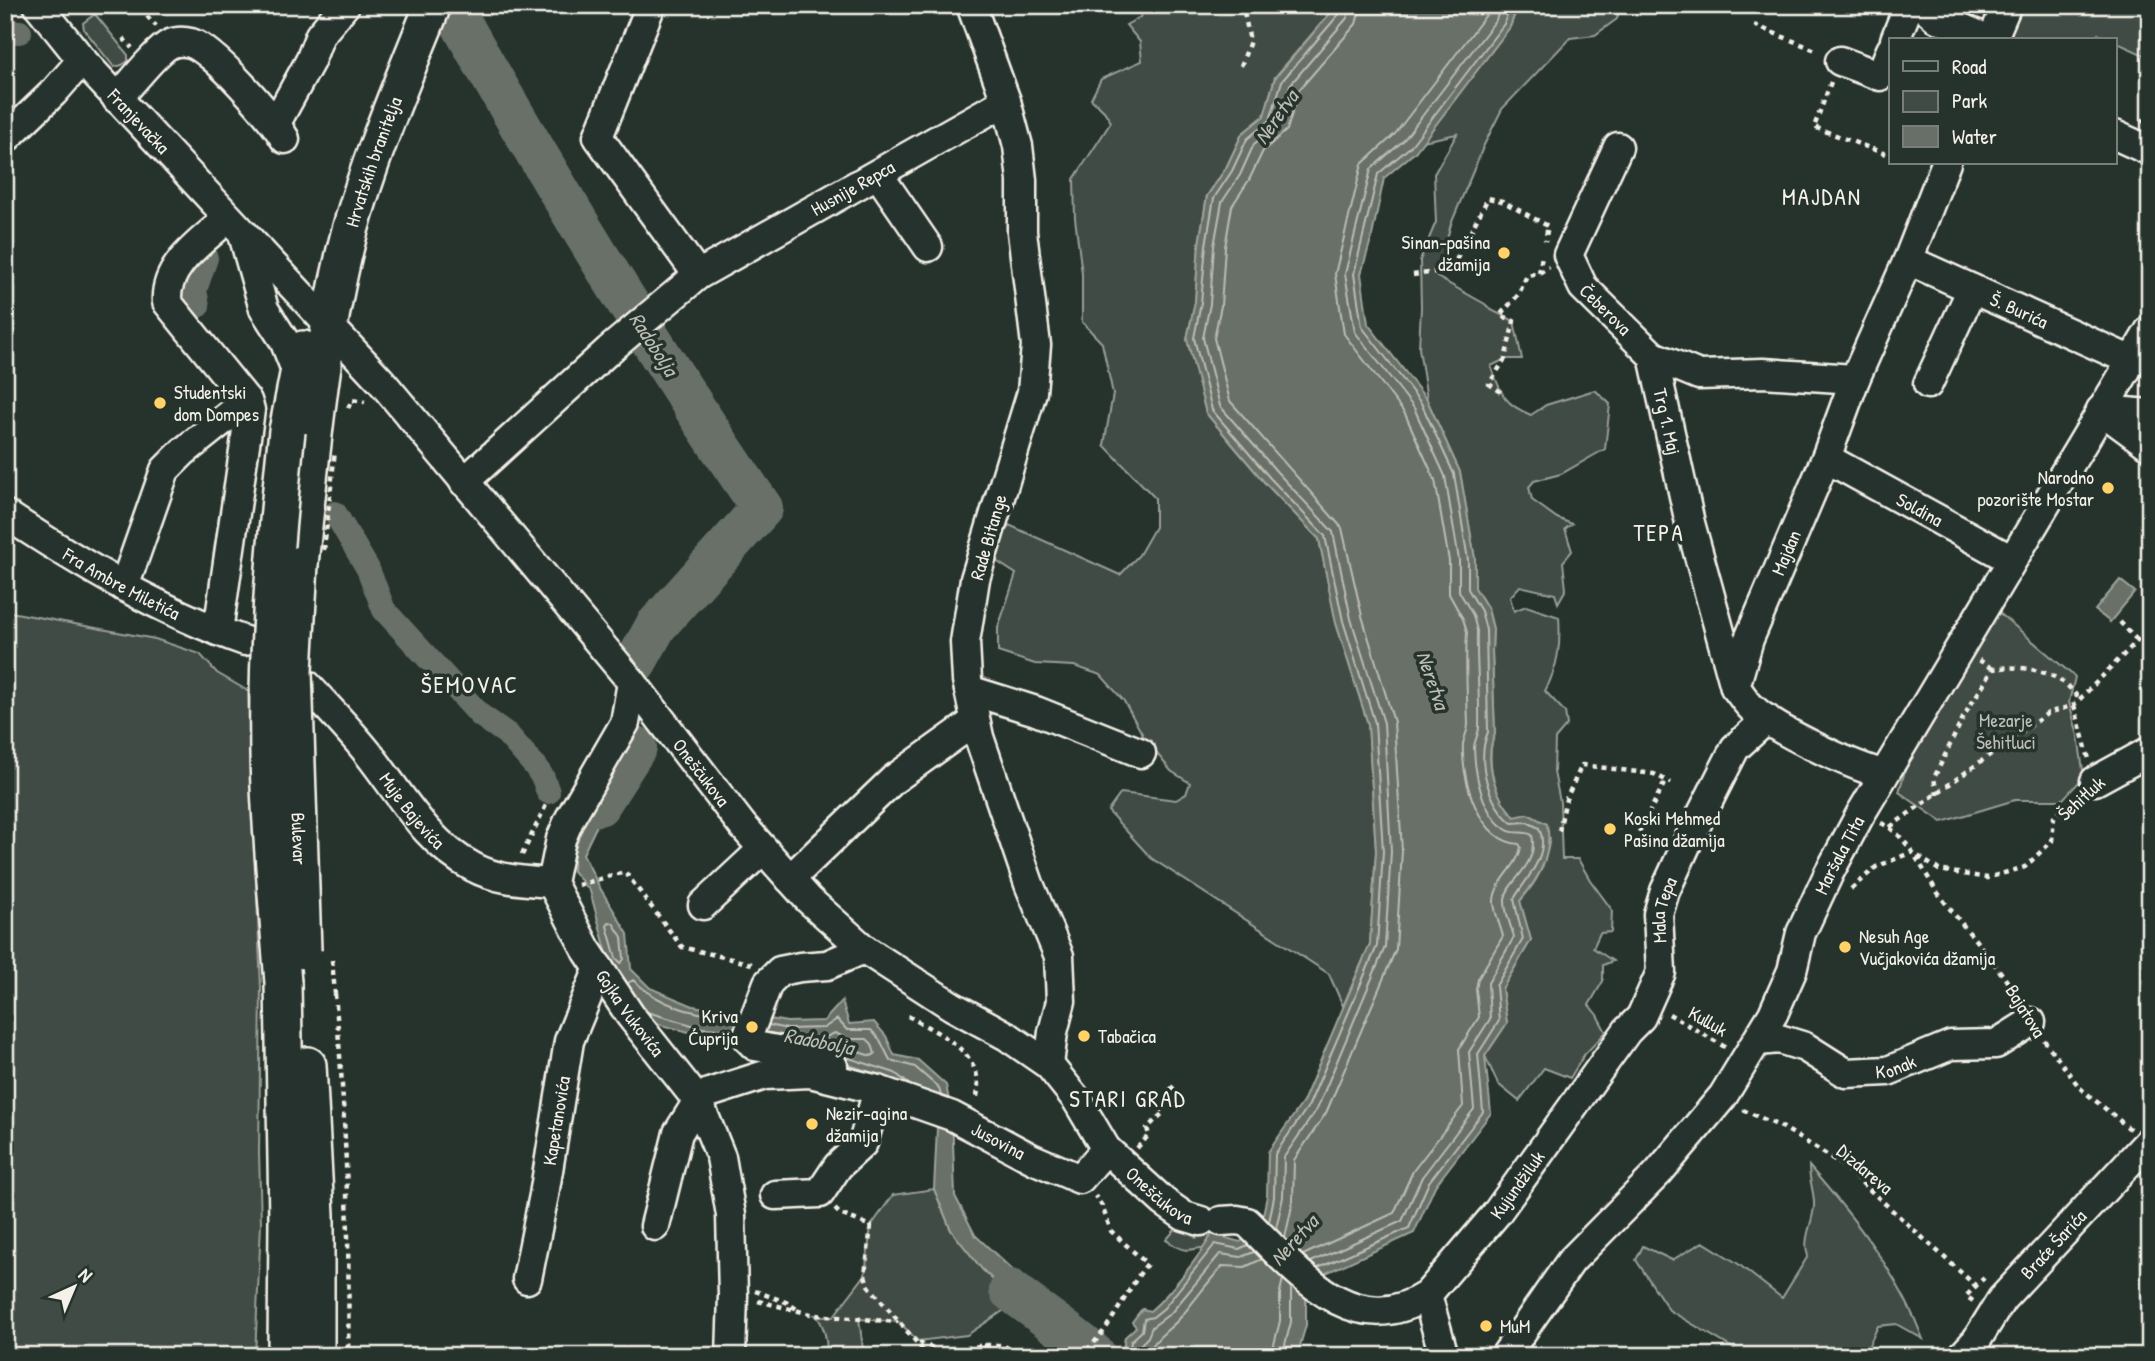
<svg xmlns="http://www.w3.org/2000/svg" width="2155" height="1361" viewBox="0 0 2155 1361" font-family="'Patrick Hand',sans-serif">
<rect width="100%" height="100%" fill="#26332d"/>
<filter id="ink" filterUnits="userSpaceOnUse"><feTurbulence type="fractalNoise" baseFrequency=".0143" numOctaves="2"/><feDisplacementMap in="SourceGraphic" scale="14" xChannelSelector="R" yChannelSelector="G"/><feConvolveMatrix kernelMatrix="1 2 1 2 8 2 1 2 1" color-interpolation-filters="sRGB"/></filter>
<g filter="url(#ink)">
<!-- green -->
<path fill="#414b45" stroke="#9a9e96" stroke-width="2" d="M1147,5H1337L1275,77L1264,116L1242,134L1226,168L1207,196L1199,244L1195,302L1187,339L1206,413L1265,483L1319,539L1336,623L1368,724L1376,851L1370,944L1343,1006L1329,974L1151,858L1108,811L1121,793L1176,800L1186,794L1190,783L1171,771L1145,739L1124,701L1101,675L1074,666L1035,664L998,652V628L1016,574L990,557L1009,525L1120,575L1139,555L1155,527V498L1104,445L1113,394L1102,343L1082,322V274L1075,218L1074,179L1111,122L1104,111L1091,99L1101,79L1142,61L1140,42L1126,25L1140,17Z
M1518,5H1620L1617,19L1595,35L1570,38L1502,109L1484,145L1451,224L1437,277L1485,304L1491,310L1514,321L1522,359H1505L1491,366C1501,393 1503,404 1531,415L1546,405L1595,390L1610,404L1605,449L1561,474L1534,481L1529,487L1532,500L1557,518L1572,524L1565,529L1572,551L1563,562L1566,589L1558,603L1555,594L1520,586L1510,597L1514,611L1526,606L1559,617C1561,644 1558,667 1545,691L1565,712L1567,725L1555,739L1554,772L1560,802L1562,859H1578L1590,880L1612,910L1611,932L1600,933L1593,948L1613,961L1603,965V981L1589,1005L1597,1015L1606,1032L1584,1055L1570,1078L1544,1068L1519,1101L1498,1084L1485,1056L1507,1023L1502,989L1531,940L1520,901C1539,879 1545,866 1550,838C1535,829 1515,821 1505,807C1492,789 1486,753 1495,734L1492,651L1493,629L1488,609L1475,588V559L1460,472L1427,400L1419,348L1421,307L1420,260L1436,222L1434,174L1457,134L1423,141L1510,27Z
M2018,5H2150V48L2146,56L2098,34L2095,40H2003Z
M95,14L128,55V61L122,65L114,67L84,29L83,23Z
M5,611L155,639L200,654L217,673L248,691L261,988L259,1153L261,1224L255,1356H5Z
M1997,611L2075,677L2069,702L2078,736L2084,777L2062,800H2015L1942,822L1899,792L1908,760Z
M1809,1166C1855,1219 1898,1273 1923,1339L1896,1324L1878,1326L1864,1356H1732L1734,1349L1669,1310L1636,1260L1643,1246L1672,1260L1703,1242L1737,1263L1782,1298L1808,1256C1802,1239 1813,1223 1814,1206C1815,1195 1809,1181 1809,1166Z
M934,1189L951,1230L982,1269L1008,1295L1031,1308L1054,1328L1053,1330L1009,1307L967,1335L918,1341L899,1322L859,1319L864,1356H827C827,1343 825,1324 815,1315L833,1317L865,1275L871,1226L893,1195Z
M1179,1225L1196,1238L1214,1232L1205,1247C1184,1252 1183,1251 1166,1240Z"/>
<!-- water -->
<path fill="#676f68" stroke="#9fa39b" stroke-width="2" d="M1337,5H1518L1510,27L1415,152L1384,178L1372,236L1361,274L1368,324L1427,400L1460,472L1475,559V588L1488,609L1493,629L1492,651L1495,734C1483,760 1495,798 1515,817L1528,814L1547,824C1553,854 1539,878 1520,901L1531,940L1502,989L1507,1023L1485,1056L1491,1113L1435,1186L1414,1233L1317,1277L1306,1292V1325L1297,1356H1122L1125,1337L1136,1327L1132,1322L1142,1309L1150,1311C1169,1295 1200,1256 1212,1234L1240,1242L1260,1229L1267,1196L1268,1152L1303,1102L1370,944L1376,851L1368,724L1336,623L1319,539L1265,483L1206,413L1187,339L1195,302L1199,244L1207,196L1226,168L1242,134L1264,116L1275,78Z
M2120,580L2135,592L2110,622L2095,610Z
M637,753L608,802L583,854L600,888L628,934L631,969L650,988L693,1006L787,1022L824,1021L842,1001L849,1024L874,1022L886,1036L894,1055L918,1060L946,1085L952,1116L955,1196L975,1235L1021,1278L1036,1303L1057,1324L1054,1328L1031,1308L1008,1295L982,1269L951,1230L934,1189L937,1128L913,1095L892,1080L847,1064L747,1038L701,1035L661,1025L642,1017L609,961L590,891L573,871L575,828L625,758Z"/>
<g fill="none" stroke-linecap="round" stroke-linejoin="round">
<!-- shore -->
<path stroke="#bcbdb5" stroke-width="2" d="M609,922L613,923L622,937L624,959L621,963L616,958L607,926Z
M628,983L633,980C663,1009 697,1014 737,1019
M647,1012L702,1028L733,1030
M769,1025L787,1029L824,1028L837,1019L847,1030H871L880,1040L890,1060L915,1067L939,1088L941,1096
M835,1033L848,1039H867L872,1044L875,1054L871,1056L827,1042L826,1037Z
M846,1057L895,1073L910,1085
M1269,1222L1274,1197L1275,1154L1309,1105L1377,946L1383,851L1375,723L1343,621L1325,536L1270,478L1212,410L1194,338L1201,303L1206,245L1214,198L1232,171L1247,139L1270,120L1282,81L1340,13L1342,5
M1276,1229L1283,1197L1284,1157L1317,1109L1385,947L1391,851L1384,723L1351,619L1333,532L1277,472L1220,406L1203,338L1210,304L1214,246L1222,202L1240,175L1254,144L1278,124L1290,85L1347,18L1351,5
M1285,1238L1293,1201L1294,1160L1326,1113L1396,949L1402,851L1394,722L1362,616L1342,528L1230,401L1214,338L1221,306L1225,247L1232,206L1249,180L1263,151L1287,130L1299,90L1356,24L1361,5
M1303,1255L1394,1213L1413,1171L1463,1106L1459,1049L1479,1017L1476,989L1478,979L1503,936C1500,925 1495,914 1494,903C1493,882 1518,868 1521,847L1519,844C1478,841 1461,778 1463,744C1464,737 1468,731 1468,724C1467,693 1465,662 1467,632L1463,619L1449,594V561L1435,480L1405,414L1344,334L1335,274L1362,164L1395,134L1486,15L1490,5
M1311,1262L1402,1221L1422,1177L1474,1109L1469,1052L1490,1019L1488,983L1514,937C1511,926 1504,911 1505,899C1507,880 1539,867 1532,835C1524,830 1515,835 1507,830C1482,815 1475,775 1474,748C1474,740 1479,735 1479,727C1480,695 1476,663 1477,631L1473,615L1459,591V560L1445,476L1414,408L1355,332L1345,274L1371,169L1403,141L1496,20L1501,5
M1318,1268L1409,1228L1429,1182L1483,1112L1478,1054L1499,1021L1496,986L1523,939L1514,899C1526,878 1551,855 1539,828L1527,822L1512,823C1488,804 1476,761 1488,732L1486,630L1481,611L1468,589V560L1454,474L1421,403L1362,327L1354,274L1378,174L1410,147L1504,24L1510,5
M1129,1356L1131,1341L1142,1331L1144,1319L1153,1317L1164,1308L1215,1244L1239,1249L1248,1245
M1138,1356L1140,1345L1148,1337L1152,1327L1171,1313L1220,1254L1241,1257L1254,1252
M1148,1356C1152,1339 1170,1330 1180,1318C1195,1301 1207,1282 1223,1266L1245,1267L1262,1259
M1271,1356L1280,1321V1292L1283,1279
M1282,1356L1291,1322V1287"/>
<!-- canal -->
<path stroke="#676f68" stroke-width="24" d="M5,31L20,32
M198,306L195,290L206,258
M335,513L368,569L384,610L480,715L507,734L535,766L543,778L548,792"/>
<!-- river -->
<path stroke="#676f68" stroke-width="42" d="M451,5C492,80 536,153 580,226C638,321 698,416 762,508L656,626L636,662
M599,805L636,747
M1010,1290C1039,1313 1069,1332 1096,1356"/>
<!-- minor casing -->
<g stroke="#f4f1e8" stroke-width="33">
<g id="minor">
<path id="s1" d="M38,5L82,60L381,381L632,682L742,825L809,900L864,949L952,1006L1007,1036L1049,1065L1077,1100L1106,1149L1164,1202L1184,1216L1201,1221"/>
<path d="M651,5L598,137L698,275"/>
<path d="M971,5L1006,101L1018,146L1022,180V232L1036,345L1032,392L975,579L965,642L967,680L979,737L1029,884L1059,956L1061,1001L1053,1032L1049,1065"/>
<path d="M1922,5L1937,18L1990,40"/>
<path d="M1895,40L1909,5"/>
<path d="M1992,40L2007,5"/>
<path d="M1840,61L1880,76L1891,50"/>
<path d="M117,99C129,86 157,50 170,44C177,41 183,41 191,43C214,50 272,117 285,139"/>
<path d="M276,123L310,61L320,35L345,5"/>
<path d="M2115,135L2150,151"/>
<path d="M5,139L54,92L82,60"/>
<path id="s2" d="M1618,147L1568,255L1583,287L1653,356"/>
<path d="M878,174L928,247"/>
<path d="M244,238L264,309L284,340L298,375"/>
<path id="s3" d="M1908,260L2132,361"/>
<path id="s4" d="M1855,379L1763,373L1699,375L1653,356L1690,523L1735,687C1741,694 1746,703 1752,708C1774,730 1852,766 1883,774"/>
<path d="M1928,384L1972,289"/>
<path d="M2101,410L2150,446"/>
<path d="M2101,410L2150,414"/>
<path id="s5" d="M1826,458L2012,560"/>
<path id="s6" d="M464,482L609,350L698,275L1006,101"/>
<path id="s7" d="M5,514C81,564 159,611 245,641"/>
<path d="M124,587L165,470L183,452L247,401"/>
<path d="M218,631L250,410L247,401L167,302C164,265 203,241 228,218"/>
<path id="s8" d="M632,682L625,723L570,818L561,839L552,883L586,949L630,1015L698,1101L721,1157L731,1215L733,1295L731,1356"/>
<path id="s9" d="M307,685C327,707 349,729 368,753C400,793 426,843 473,867C497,880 525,881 552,883"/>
<path id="s10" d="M1735,687L1749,639L1826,458L1855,379L1908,260L1946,163"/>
<path d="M969,690L1036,711L1141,753"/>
<path d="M2095,781L2150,751"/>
<path d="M790,879L894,779L975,721"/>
<path d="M703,905L763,849"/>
<path id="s11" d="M1758,1041L1779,1039L1805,1047L1846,1073L1888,1071L1951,1045L1996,1044L2031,1022"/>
<path d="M833,1066L804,1055L755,1046L747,1038L768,983L780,971L800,967L827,965L864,949"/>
<path id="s12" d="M878,1090L952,1116L1033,1159L1080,1179L1106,1149"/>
<path id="s13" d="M1221,1221L1237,1220L1247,1222C1296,1270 1353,1343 1427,1295L1496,1214L1627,1031L1641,1017L1661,972L1658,914L1665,891L1688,841L1735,748L1767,719"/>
<path d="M655,1226L678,1133L698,1101L709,1093L765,1075L810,1073L878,1090L863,1143L838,1166L820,1193L775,1195"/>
<path id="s14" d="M527,1279L544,1195L569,1041L599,968"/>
<path d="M1427,1295L1444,1356"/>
<path id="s15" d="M1505,1356L1571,1261L1658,1173L1723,1096L1773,1014L1792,971L1801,933L1829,873L1860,815L2150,330"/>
<path id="s16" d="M1962,1356L1976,1341L2002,1299L2150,1140"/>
</g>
</g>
<!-- major casing -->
<g stroke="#f4f1e8" stroke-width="40">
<g id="major">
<path d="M287,431L303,349"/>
<path id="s17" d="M300,564C312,453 321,342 349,234C370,156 403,80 433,5"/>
<path d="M283,983L287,1219L286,1356"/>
<path d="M308,1065L316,1215V1356"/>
</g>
</g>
<!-- path -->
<path stroke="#f4f1e8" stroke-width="4.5" stroke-dasharray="5 5" stroke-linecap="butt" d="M147,16L156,26
M1754,25L1818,51
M123,38L132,48
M1241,66L1250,41L1243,7L1246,5
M1831,82L1814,127L1891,156
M2142,123L2150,107
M1539,273L1542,256
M1413,275L1451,270L1488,198L1502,201L1548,226L1545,241
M1501,392L1489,384L1505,359L1514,321L1500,315L1519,294L1527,275L1539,273L1549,267
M348,408L352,400L365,402
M2120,622L2137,640
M1979,660L1993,669
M2074,705L2089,759
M1937,795L1934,778L1965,714L1993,669C2023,664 2063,671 2079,700
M1881,823C1908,835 1922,870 1938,893C1965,930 1996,961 2019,1000
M1890,827L2048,713L2074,705L2150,628
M1559,831L1566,799L1582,765L1654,774L1671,783
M1639,832L1666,780
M522,855L547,803
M578,885L625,872L682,947L752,964
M1851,889L1876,867L1912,852L1939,870L1987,878L2025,867L2052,841L2054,817L2077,797
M335,994C346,1115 350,1235 348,1356
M1669,1014L1725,1047
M908,1016C943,1036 988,1054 976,1101
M2044,1040L2080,1088L2130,1129
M1743,1110L1784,1128L1841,1164L1976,1286
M1137,1148L1149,1135L1147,1128L1164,1112L1156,1104L1176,1084
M835,1209L840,1214L871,1226L865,1275L868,1285L928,1356
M755,1291L786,1302L798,1310
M758,1301L815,1315L898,1322
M1973,1301L1966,1296L1984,1278
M919,1342L953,1356
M983,1345L996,1356
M964,1351L974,1356
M946,1353L983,1345H1004L1015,1356
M1079,1356C1110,1334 1124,1293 1147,1264L1111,1231L1102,1206L1095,1196"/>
<!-- minor -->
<use href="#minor" stroke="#26332d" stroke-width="28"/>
<!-- major -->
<use href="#major" stroke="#26332d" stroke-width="35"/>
<!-- major-bridge casing -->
<g stroke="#f4f1e8" stroke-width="40" stroke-linecap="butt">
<g id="major-bridge">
<path id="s18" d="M300,564L294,671L303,951"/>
<path d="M283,983C278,918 272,852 269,787C264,668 274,550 287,431"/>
</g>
</g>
<!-- path-bridge -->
<path stroke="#f4f1e8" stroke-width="4.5" stroke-dasharray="5 5" stroke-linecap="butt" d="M324,550L335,451
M332,960L335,994"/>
<!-- major-bridge -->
<use href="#major-bridge" stroke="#26332d" stroke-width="35"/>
</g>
</g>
<!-- markers -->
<g fill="#ffd166" stroke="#26332d" stroke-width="2.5">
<circle cx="1504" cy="253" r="7"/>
<circle cx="160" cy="403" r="7"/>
<circle cx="2108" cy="488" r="7"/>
<circle cx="1610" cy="829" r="7"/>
<circle cx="1845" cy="947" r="7"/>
<circle cx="752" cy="1027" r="7"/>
<circle cx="1084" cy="1036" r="7"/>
<circle cx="812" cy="1124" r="7"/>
<circle cx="1486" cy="1326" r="7"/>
</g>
<g text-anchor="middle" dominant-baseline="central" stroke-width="7" stroke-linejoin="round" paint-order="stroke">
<!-- street labels -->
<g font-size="19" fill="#f4f1e8" stroke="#26332d">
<text stroke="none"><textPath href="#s1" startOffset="154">Franjevačka</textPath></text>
<text stroke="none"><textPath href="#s17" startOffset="410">Hrvatskih branitelja</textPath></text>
<text stroke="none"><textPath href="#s6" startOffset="490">Husnije Repca</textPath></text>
<text stroke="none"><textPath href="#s2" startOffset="186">Čeberova</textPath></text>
<text stroke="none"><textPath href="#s3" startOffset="122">Š. Burića</textPath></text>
<text stroke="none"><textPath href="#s4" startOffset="273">Trg 1. Maj</textPath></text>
<text stroke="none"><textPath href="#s5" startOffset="107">Soldina</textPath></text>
<text transform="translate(988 537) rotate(-74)">Rade Bitange</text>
<text stroke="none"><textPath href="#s10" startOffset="144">Majdan</textPath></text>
<text stroke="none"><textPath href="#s7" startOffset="136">Fra Ambre Miletića</textPath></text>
<text stroke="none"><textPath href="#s1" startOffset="1015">Oneščukova</textPath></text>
<text transform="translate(2081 798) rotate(-42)">Šehitluk</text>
<text stroke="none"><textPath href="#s9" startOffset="164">Muje Bajevića</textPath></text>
<text stroke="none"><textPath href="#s18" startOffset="275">Bulevar</textPath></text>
<text stroke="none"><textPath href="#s15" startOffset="609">Maršala Tita</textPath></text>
<text stroke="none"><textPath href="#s13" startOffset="704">Mala Tepa</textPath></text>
<text transform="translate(2026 1011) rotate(58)">Bajatova</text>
<text stroke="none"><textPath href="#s8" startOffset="371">Gojka Vukovića</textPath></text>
<text transform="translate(1708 1021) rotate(30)">Kulluk</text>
<text stroke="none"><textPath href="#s11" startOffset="147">Konak</textPath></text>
<text stroke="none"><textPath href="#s14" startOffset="161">Kapetanovića</textPath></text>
<text stroke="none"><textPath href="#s12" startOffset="131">Jusovina</textPath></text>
<text transform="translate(1865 1169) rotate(40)">Dizdareva</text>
<text stroke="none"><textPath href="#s13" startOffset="383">Kujundžiluk</textPath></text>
<text stroke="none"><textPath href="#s1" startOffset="1647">Oneščukova</textPath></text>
<text stroke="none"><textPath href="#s16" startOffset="145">Braće Šarića</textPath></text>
</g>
<!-- poi labels -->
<g font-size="19" fill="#f4f1e8" stroke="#26332d" text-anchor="start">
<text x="1490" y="242" text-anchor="end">Sinan-pašina<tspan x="1490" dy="22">džamija</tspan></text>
<text x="174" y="392">Studentski<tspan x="174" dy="22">dom Dompes</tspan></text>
<text x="2094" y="477" text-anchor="end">Narodno<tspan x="2094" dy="22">pozorište Mostar</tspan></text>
<text x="1624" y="818">Koski Mehmed<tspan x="1624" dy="22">Pašina džamija</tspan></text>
<text x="1859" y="936">Nesuh Age<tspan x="1859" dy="22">Vučjakovića džamija</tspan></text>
<text x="738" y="1016" text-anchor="end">Kriva<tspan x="738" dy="22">Ćuprija</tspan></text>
<text x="1098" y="1036">Tabačica</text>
<text x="826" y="1113">Nezir-agina<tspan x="826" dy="22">džamija</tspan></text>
<text x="1500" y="1326">MuM</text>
</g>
<!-- park labels -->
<g font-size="19" fill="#bebfb7" stroke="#26332d">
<text x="2006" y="720">Mezarje<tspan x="2006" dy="22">Šehitluci</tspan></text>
</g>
<!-- water labels -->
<g font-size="21" font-style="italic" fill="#bcbdb5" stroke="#26332d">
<text transform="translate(1276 117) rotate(-55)">Neretva</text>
<text transform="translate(654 344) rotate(57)">Radobolja</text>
<text transform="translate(1433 680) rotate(71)">Neretva</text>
<text transform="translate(819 1041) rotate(11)">Radobolja</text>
<text transform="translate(1294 1240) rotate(-48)">Neretva</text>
</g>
<!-- quarter labels -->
<g font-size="23" letter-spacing="2" fill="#f4f1e8" stroke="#26332d">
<text x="1822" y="196">MAJDAN</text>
<text x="1659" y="532">TEPA</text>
<text x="470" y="684">ŠEMOVAC</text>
<text x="1128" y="1098">STARI GRAD</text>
</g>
</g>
<!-- margin -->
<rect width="2155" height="1361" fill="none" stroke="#26332d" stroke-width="28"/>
<rect x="14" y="14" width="2127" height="1333" fill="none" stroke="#f4f1e8" stroke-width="2.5" filter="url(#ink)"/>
<!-- legend -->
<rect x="1889" y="38" width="228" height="126" fill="#26332d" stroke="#787f78" stroke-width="2"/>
<rect x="1903" y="61" width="35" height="10" fill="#26332d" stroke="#787f78" stroke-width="2"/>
<text x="1952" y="74" font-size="21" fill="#f4f1e8">Road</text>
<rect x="1903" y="91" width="35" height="21" fill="#414b45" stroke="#787f78" stroke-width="2"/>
<text x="1952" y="108" font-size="21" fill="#f4f1e8">Park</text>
<rect x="1903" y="126" width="35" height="21" fill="#676f68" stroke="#787f78" stroke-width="2"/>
<text x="1952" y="144" font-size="21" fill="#f4f1e8">Water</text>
<!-- north arrow -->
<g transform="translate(74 1287) rotate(44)" stroke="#26332d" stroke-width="5" paint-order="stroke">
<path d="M0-5L12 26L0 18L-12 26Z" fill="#f4f1e8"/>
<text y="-10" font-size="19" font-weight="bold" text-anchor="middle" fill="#f4f1e8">N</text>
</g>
</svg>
